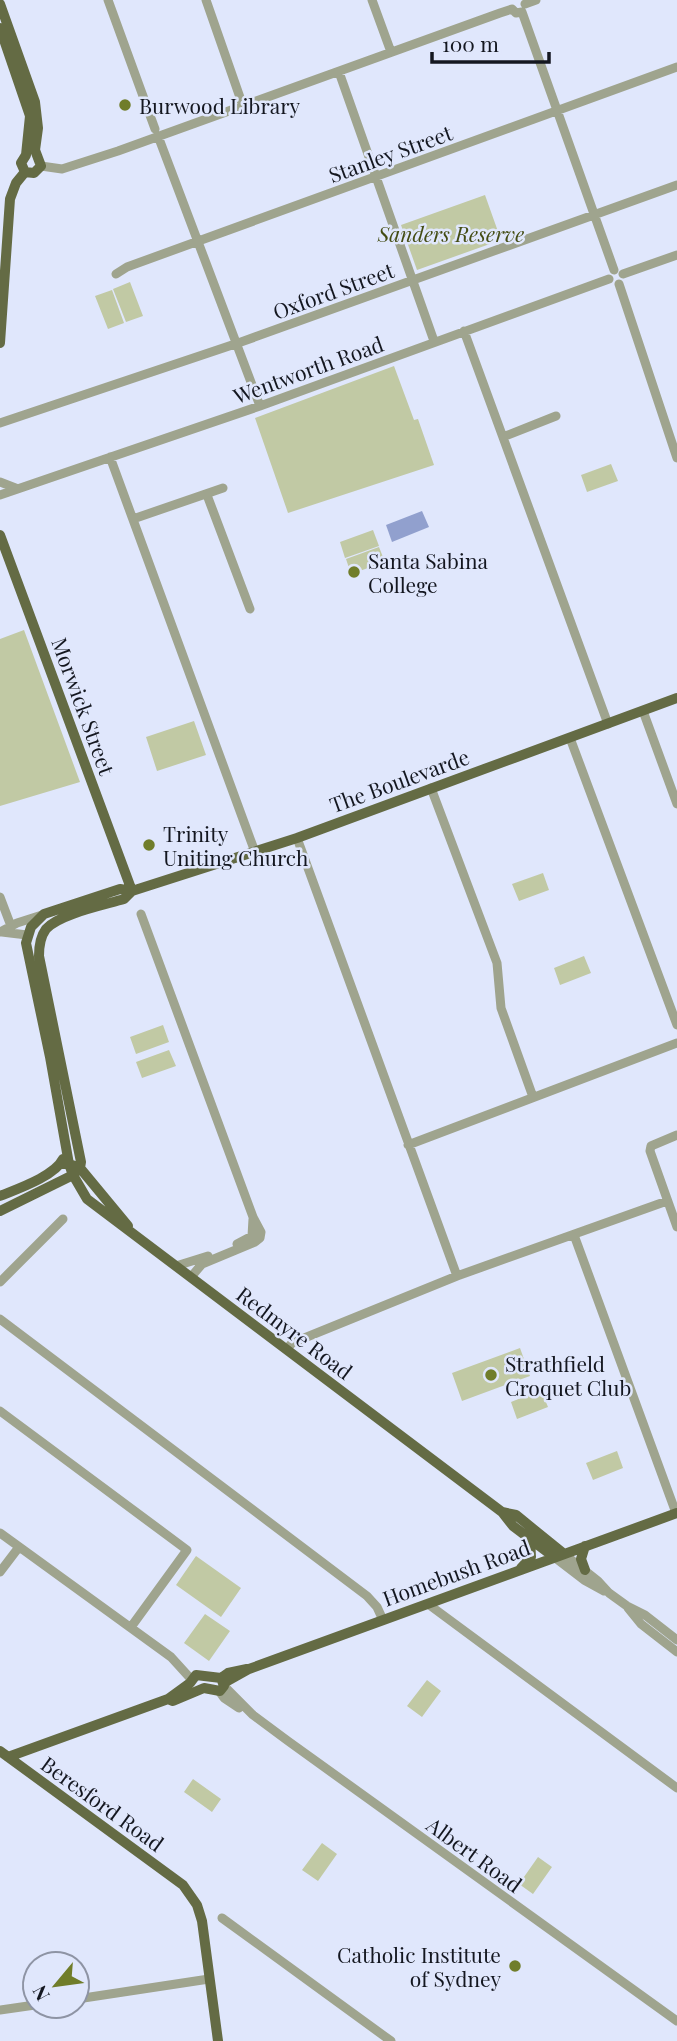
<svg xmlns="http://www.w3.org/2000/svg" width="677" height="2041" viewBox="0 0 677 2041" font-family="'Playfair Display',serif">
<rect width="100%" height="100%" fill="#e0e7fc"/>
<!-- green -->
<path fill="#c1c9a4" d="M485,195L501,240L417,270L401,225Z
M130,282L143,316L126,322L113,289Z
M112,290L124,323L108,329L95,296Z
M394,366L414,420L418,419L434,465L288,513L255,418Z
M611,464L618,481L587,492L581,475Z
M373,530L379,546L345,558L340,542Z
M379,547L385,562L351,574L346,559Z
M24,630L80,782L0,806V639Z
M194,721L206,755L157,771L146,737Z
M543,873L549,890L519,901L512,884Z
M584,956L591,973L560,985L554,968Z
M163,1025L169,1042L136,1054L130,1037Z
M169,1050L176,1066L142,1078L136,1062Z
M520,1348L530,1376L462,1401L452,1373Z
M541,1390L548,1407L517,1419L511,1402Z
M617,1451L623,1468L593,1480L586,1463Z
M196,1556L241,1588L221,1617L176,1585Z
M205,1614L230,1631L209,1661L184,1643Z
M427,1680L441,1691L422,1717L407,1706Z
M193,1779L221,1799L212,1812L184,1792Z
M322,1843L337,1854L318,1881L302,1870Z
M538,1857L552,1867L533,1894L519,1884Z"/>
<!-- water -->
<path fill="#91a0ce" d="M422,511L429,527L392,542L386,525Z"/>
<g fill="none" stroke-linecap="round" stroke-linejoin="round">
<!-- minor -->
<path stroke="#9fa48e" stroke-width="9" d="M108,0L155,129
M206,0L243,106
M372,0L391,52
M525,4L536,0
M522,12L614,270
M339,72L434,341
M158,136L260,406
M41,166L62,169L118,151L500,13L512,9L516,13L522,12
M116,274L127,267L677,67
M623,274L677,255
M619,284L677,458
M464,331L608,724
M0,423L241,342L677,185
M503,437L556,416
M110,457L255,852
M0,482L18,489
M0,495L260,406L609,279
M207,495L250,609
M133,519L223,488
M643,711L677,804
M570,738L677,1025
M431,788L497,963L501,1008L533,1097
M297,838L457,1276
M0,897L11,926
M141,914L253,1217L261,1232L260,1238L255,1242L202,1264L191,1277
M0,932L17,923L42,915
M2,932L27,935
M677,1135L651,1146L650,1151L677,1227
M408,1145L677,1043
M574,1235L676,1513
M237,1244L252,1236L253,1219
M176,1266L208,1256
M0,1282L63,1219
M0,1319L367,1596L377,1607L383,1620
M287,1349L292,1343L457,1276L667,1201
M0,1411L187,1550L131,1627
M0,1533L171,1657L191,1679
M564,1554L598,1581L609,1593L627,1606L645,1615L677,1640
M554,1557L584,1580L604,1591
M0,1572L19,1547
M428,1604L677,1788
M628,1608L641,1624L677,1652
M224,1686L253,1715L288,1741L677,2021
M219,1691L224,1698L239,1708
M222,1918L391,2041
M77,1999L209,1979
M0,2010L35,2005"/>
<!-- major -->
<path stroke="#646b44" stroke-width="10" d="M0,4L35,102L38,128L35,150L41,166L34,173L25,172
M0,28L30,116L26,155L21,163L25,172
M0,343L10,199L16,183L25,172
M0,535L132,891
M61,1164H69L80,1168L128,1226
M0,1196C17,1189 55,1176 63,1159
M0,1211L73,1175L80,1168L81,1162L39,956C39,946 40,937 46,929C59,914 104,905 124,899L132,891
M502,1512L516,1515L564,1554
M554,1557L513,1526L502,1512L87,1199L73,1175L69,1164L50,1057L26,943L31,927L44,914L120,889L132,891L297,838L677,698
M521,1568L531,1557L530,1539
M585,1570L581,1559L585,1546
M224,1683L249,1669L677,1513
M168,1699L173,1701L204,1688L220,1691L224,1686L221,1678
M0,1751L183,1885L197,1905L202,1921L218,2041
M8,1757L168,1699L190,1683L196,1675L221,1678L228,1673L247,1669"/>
</g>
<!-- markers -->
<g fill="#707d2a" stroke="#e0e7fc" stroke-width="2.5">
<circle cx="125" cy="105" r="7"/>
<circle cx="354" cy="572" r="7"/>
<circle cx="149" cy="845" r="7"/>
<circle cx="491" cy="1375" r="7"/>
<circle cx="515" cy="1966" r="7"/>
</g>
<g text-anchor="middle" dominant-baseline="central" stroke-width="5" stroke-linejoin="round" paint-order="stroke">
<!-- poi labels -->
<g font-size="21" fill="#141720" stroke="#e0e7fc" text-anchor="start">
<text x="139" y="105">Burwood Library</text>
<text x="368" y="560">Santa Sabina<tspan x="368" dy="24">College</tspan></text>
<text x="163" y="833">Trinity<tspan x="163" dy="24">Uniting Church</tspan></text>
<text x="505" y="1363">Strathfield<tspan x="505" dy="24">Croquet Club</tspan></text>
<text x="501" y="1954" text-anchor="end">Catholic Institute<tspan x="501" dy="24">of Sydney</tspan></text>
</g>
<!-- street labels -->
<g font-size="21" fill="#141720" stroke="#e0e7fc">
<text transform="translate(390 153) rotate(-20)">Stanley Street</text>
<text transform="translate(333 290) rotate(-20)">Oxford Street</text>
<text transform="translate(308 369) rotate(-20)">Wentworth Road</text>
<text transform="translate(84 706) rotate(70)">Morwick Street</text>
<text transform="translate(399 780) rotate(-20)">The Boulevarde</text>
<text transform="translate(295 1332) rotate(37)">Redmyre Road</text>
<text transform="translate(456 1572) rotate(-20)">Homebush Road</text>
<text transform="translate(103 1803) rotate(36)">Beresford Road</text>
<text transform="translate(475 1854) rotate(36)">Albert Road</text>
</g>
<!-- park labels -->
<g font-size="21" font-style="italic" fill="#434c13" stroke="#e0e7fc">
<text x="451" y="233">Sanders Reserve</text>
</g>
</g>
<!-- north arrow -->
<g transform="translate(56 1985) rotate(241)"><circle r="33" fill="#e0e7fc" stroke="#8e94a4" stroke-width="2"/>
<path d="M0-5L12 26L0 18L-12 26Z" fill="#707d2a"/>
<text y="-10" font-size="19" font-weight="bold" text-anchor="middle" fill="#141720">N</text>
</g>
<!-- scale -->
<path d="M432 52v10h117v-10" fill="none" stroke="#141720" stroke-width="3.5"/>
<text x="442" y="52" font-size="21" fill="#141720" stroke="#e0e7fc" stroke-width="5" paint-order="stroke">100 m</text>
</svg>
